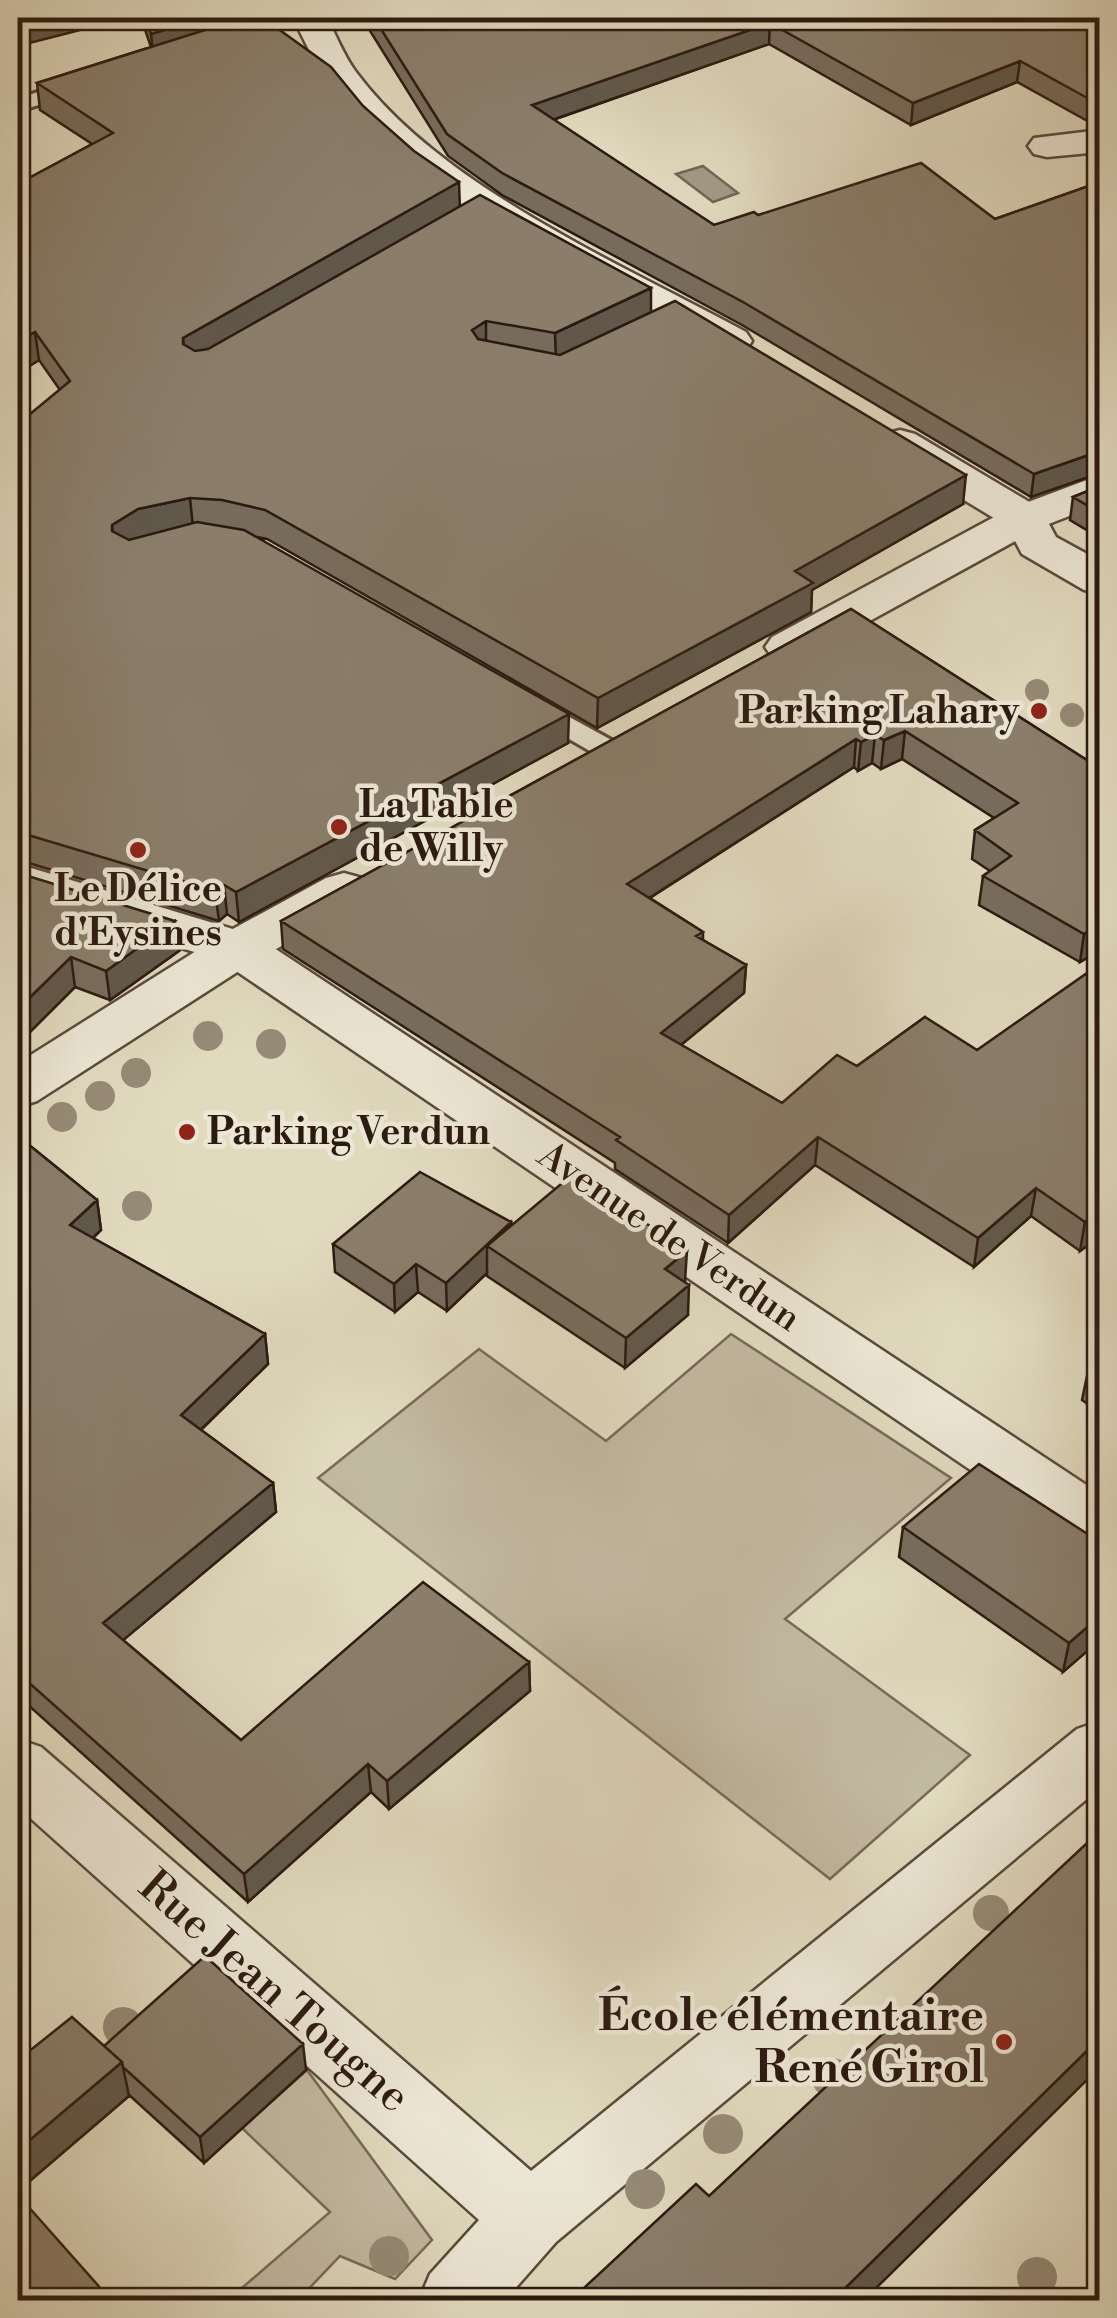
<svg xmlns="http://www.w3.org/2000/svg" width="1117" height="2318" viewBox="0 0 1117 2318" font-family="'Libre Bodoni',serif">
<rect width="100%" height="100%" fill="#e1dabf"/>
<filter id="stains"><feTurbulence type="fractalNoise" baseFrequency=".002" numOctaves="4"/><feColorMatrix values="0 0 0 0 .2 0 0 0 0 .09 0 0 0 0 .02 0 0 0 .5 -.17"/></filter>
<radialGradient id="worn" r=".72"><stop offset=".6" stop-color="#630" stop-opacity="0"/><stop offset="1" stop-color="#630" stop-opacity=".3"/></radialGradient>
<!-- green -->
<path fill="#c2b9a1" stroke="#776a59" stroke-width="2.5" d="M731,1334L951,1478L785,1619L970,1755L830,1879L318,1478L479,1349L606,1441Z
M307,2070L432,2240L395,2279L340,2256L298,2300H228L330,2212L242,2128Z"/>
<!-- water -->
<path fill="#a39984" stroke="#736656" stroke-width="2.5" d="M703,166L738,193L713,202L676,174Z"/>
<g fill="none" stroke-linecap="round" stroke-linejoin="round">
<!-- service casing -->
<g stroke="#594a3c" stroke-width="6">
<path id="service" d="M276,18H306L303,22L233,43L222,37L226,33Z
M82,79L90,80L93,85L90,90L18,111V98Z
M531,696L615,742L619,748L615,754H595L521,711L517,705L521,699Z"/>
</g>
<!-- minor casing -->
<g stroke="#594a3c" stroke-width="5">
<path id="minor" d="M293,18H327C336,35 344,56 356,72C441,187 621,264 746,332L752,341L746,350L732,353L718,350L472,214L384,149L325,82Z
M1100,130V152L1047,157L1034,154L1028,146L1034,138Z
M900,430L915,434L1041,509L1056,537L1100,561V593L1084,590L1022,554L1007,526L885,452L879,443L885,434Z
M18,864L256,936L1100,1494V1550L1078,1543L220,960L18,897Z
M1100,1721V1788L556,2242L505,2300H419L430,2274L479,2220L18,1807V1739L41,1747L531,2171L1077,1729Z"/>
</g>
<!-- tertiary casing -->
<g stroke="#594a3c" stroke-width="5">
<path id="tertiary" d="M1100,475V504L1041,527L804,657L788,661L772,657L765,647L772,637L1009,509Z
M344,873L362,878L369,890L362,902L256,960L37,1101L18,1107V1063L220,936L326,878Z"/>
</g>
<!-- service -->
<use href="#service" fill="#ece7d5" fill-rule="evenodd"/>
<!-- minor -->
<use href="#minor" fill="#ece7d5" fill-rule="evenodd"/>
<!-- tertiary -->
<use href="#tertiary" fill="#ece7d5" fill-rule="evenodd"/>
</g>
<!-- trees -->
<g fill="#968b77">
<circle cx="1037" cy="691" r="12"/>
<circle cx="1072" cy="715" r="12"/>
<circle cx="208" cy="1036" r="15"/>
<circle cx="271" cy="1044" r="15"/>
<circle cx="136" cy="1073" r="15"/>
<circle cx="100" cy="1096" r="15"/>
<circle cx="62" cy="1117" r="15"/>
<circle cx="137" cy="1206" r="15"/>
<circle cx="991" cy="1913" r="18"/>
<circle cx="123" cy="2027" r="20"/>
<circle cx="832" cy="2078" r="20"/>
<circle cx="723" cy="2134" r="20"/>
<circle cx="645" cy="2189" r="20"/>
<circle cx="389" cy="2256" r="20"/>
<circle cx="1037" cy="2277" r="20"/>
</g>
<!-- wall -->
<path fill="#776c5c" stroke="#2c1a11" stroke-width="2.5" d="M141,18H239L363,106L460,207L651,313L963,504L812,590L811,612L597,728L267,539L257,537L568,743L239,922L227,914L219,921L19,860L18,862V424L60,390L39,360L18,373V184L92,144L40,110L37,83L151,47Z
M362,18H1100V128L1017,82L911,125L769,44L553,120L714,225L758,215L995,219L1100,182L1031,497L742,325L502,195L448,156Z
M1100,486V538L1070,520L1073,497Z
M851,609L1093,764L1100,950L1080,962L979,905L983,876L990,871L972,859L975,830L994,818L902,759L881,769L872,763L858,771L854,767L650,898L703,932V940L746,965L744,993L681,1045L782,1103L857,1066L925,1017L1100,1236L1080,1251L1031,1216L974,1267L815,1165L728,1243L615,1169V1163L283,949L281,921Z
M18,873L179,951L110,1000L75,987L18,1044Z
M18,1136L97,1200L101,1230L93,1238L265,1334L268,1364L201,1430L273,1483L276,1512L123,1640L241,1740L529,1662L530,1691L389,1809L371,1792L248,1902L18,1696Z
M511,1222V1225L685,1281L688,1315L625,1368L487,1276V1273L447,1311L418,1292L395,1312L335,1272L333,1244Z
M1100,1361V1413L1082,1400L1088,1371Z
M903,1527L1100,1542V1640L1063,1672L899,1557Z
M104,2046L306,2070L204,2163L128,2094L129,2096L18,2191V2060Z"/>
<!-- shaded-wall -->
<path fill="#61584b" stroke="#2c1a11" stroke-width="2.5" d="M56,18H127L18,46V27Z
M206,18H239V25L153,52L151,34Z
M770,23L769,44L532,127V105Z
M1020,61L1017,82L911,125L913,103Z
M459,182L460,210L186,372L183,338Z
M651,288V316L556,361L555,333Z
M486,321V349L472,358V330Z
M35,332L39,360L18,373V342Z
M1100,451V473L1031,497L1034,474Z
M966,475L963,504L812,590L811,612L597,728L598,698L795,571Z
M190,498L193,527L115,554L112,525L138,509Z
M569,714L568,743L239,922L236,892Z
M905,731L902,759L881,769L884,740Z
M875,735L872,763L858,771L861,742Z
M856,739L854,767L627,912V884Z
M224,885L227,914L219,921L215,891Z
M175,921L179,951L110,1000L106,971Z
M1100,924V950L1080,962L1084,934Z
M71,957L75,987L18,1044V1009Z
M746,965L744,993L660,1062L661,1033Z
M818,1137L815,1165L728,1243L729,1215Z
M1036,1188L1031,1216L974,1267L978,1238Z
M97,1200L101,1230L75,1255L70,1225Z
M1100,1211V1236L1080,1251L1085,1222Z
M511,1222L512,1251L487,1246V1273L447,1311L446,1283Z
M687,1251L685,1281L664,1299L665,1269Z
M416,1264L418,1292L395,1312L394,1284Z
M689,1285L688,1315L625,1368L626,1338Z
M265,1334L268,1364L185,1445L181,1415Z
M273,1483L276,1512L109,1652L103,1623Z
M1100,1616V1640L1063,1672L1069,1643Z
M529,1662L530,1691L389,1809L387,1781Z
M368,1764L371,1792L248,1902L244,1874Z
M1100,2038V2067L864,2300H833Z
M303,2044L306,2070L204,2163L200,2137Z
M122,2062L129,2096L18,2191V2150Z"/>
<!-- building -->
<path fill="#8a7e6b" stroke="#2c1a11" stroke-width="2.5" d="M18,18H56L18,27Z
M145,18H206L151,34Z
M243,18H263L331,67L363,106L414,151L459,182L183,338V344L195,351L208,349L480,195L651,288L555,333L486,321L472,330L478,339L560,355L675,301L966,475L795,571L813,583L598,698L265,510L222,500L190,498L138,509L112,525V531L129,540L197,522L244,530L569,714L236,892L224,885L215,891L18,832V424L70,381L35,332L18,342V184L113,133L37,83Z
M374,18H1100V105L1020,61L913,103L770,23L532,105L714,225L754,212L758,215L921,163L995,219L1100,182V451L1034,474L743,302L502,173L447,134Z
M1100,486V513L1073,497Z
M851,609L1093,764L1100,760V924L1084,934L983,876L1011,856L975,830L1018,803L905,731L884,740L875,735L861,742L856,739L627,884L703,932L696,936L746,965L661,1033L782,1103L837,1055L857,1066L925,1017L977,1050L1100,964V1211L1085,1222L1036,1188L978,1238L818,1137L729,1215L616,1140L620,1137L281,921Z
M18,873L175,921L106,971L71,957L18,1009Z
M18,1136L97,1200L70,1225L265,1334L181,1415L273,1483L103,1623L241,1740L423,1582L529,1662L387,1781L368,1764L244,1874L18,1673Z
M420,1172L511,1222L446,1283L416,1264L394,1284L333,1244Z
M573,1174L687,1251L665,1269L689,1285L626,1338L487,1246Z
M1100,1361V1379L1088,1371Z
M979,1464L1100,1542V1616L1069,1643L903,1527Z
M1100,1831V2038L833,2300H571L696,2184L709,2196Z
M205,1956L303,2044L200,2137L123,2067L122,2062L104,2046Z
M72,2017L122,2062L18,2150V2060Z
M18,2195L111,2300H18Z"/>
<!-- markers -->
<g fill="#8f2418" stroke="#ece7d5" stroke-width="4">
<circle cx="1039" cy="711" r="10"/>
<circle cx="339" cy="827" r="10"/>
<circle cx="138" cy="850" r="10"/>
<circle cx="187" cy="1132" r="10"/>
<circle cx="1004" cy="2042" r="10"/>
</g>
<g text-anchor="middle" dominant-baseline="central" stroke-width="9" stroke-linejoin="round" paint-order="stroke">
<!-- poi labels -->
<g font-size="38" font-weight="bold" fill="#2c1a11" stroke="#ece7d5" text-anchor="start">
<text x="1019" y="711" text-anchor="end">Parking Lahary</text>
<text x="359" y="805">La Table<tspan x="359" dy="44">de Willy</tspan></text>
<text x="138" y="889" text-anchor="middle">Le Délice<tspan x="138" dy="44">d'Eysines</tspan></text>
<text x="207" y="1132">Parking Verdun</text>
</g>
<!-- street labels -->
<g font-size="38" fill="#2c1a11" stroke="#ece7d5">
<text transform="translate(669 1237) rotate(34)">Avenue de Verdun</text>
</g>
<!-- near-street labels -->
<g font-size="45" fill="#2c1a11" stroke="#ece7d5">
<text transform="translate(274 1992) rotate(41)">Rue Jean Tougne</text>
</g>
<!-- near-poi labels -->
<g font-size="45" font-weight="bold" fill="#2c1a11" stroke="#ece7d5" text-anchor="end">
<text x="984" y="2016">École élémentaire<tspan x="984" dy="52">René Girol</tspan></text>
</g>
</g>
<!-- margin -->
<rect width="1117" height="2318" fill="none" stroke="#e1dabf" stroke-width="60"/>
<rect x="20" y="20" width="1077" height="2278" fill="none" stroke="#2c1a11" stroke-width="5"/>
<rect x="30" y="30" width="1057" height="2258" fill="none" stroke="#2c1a11" stroke-width="2.5"/>
<rect width="100%" height="100%" filter="url(#stains)"/>
<rect width="100%" height="100%" fill="url(#worn)"/>
</svg>
